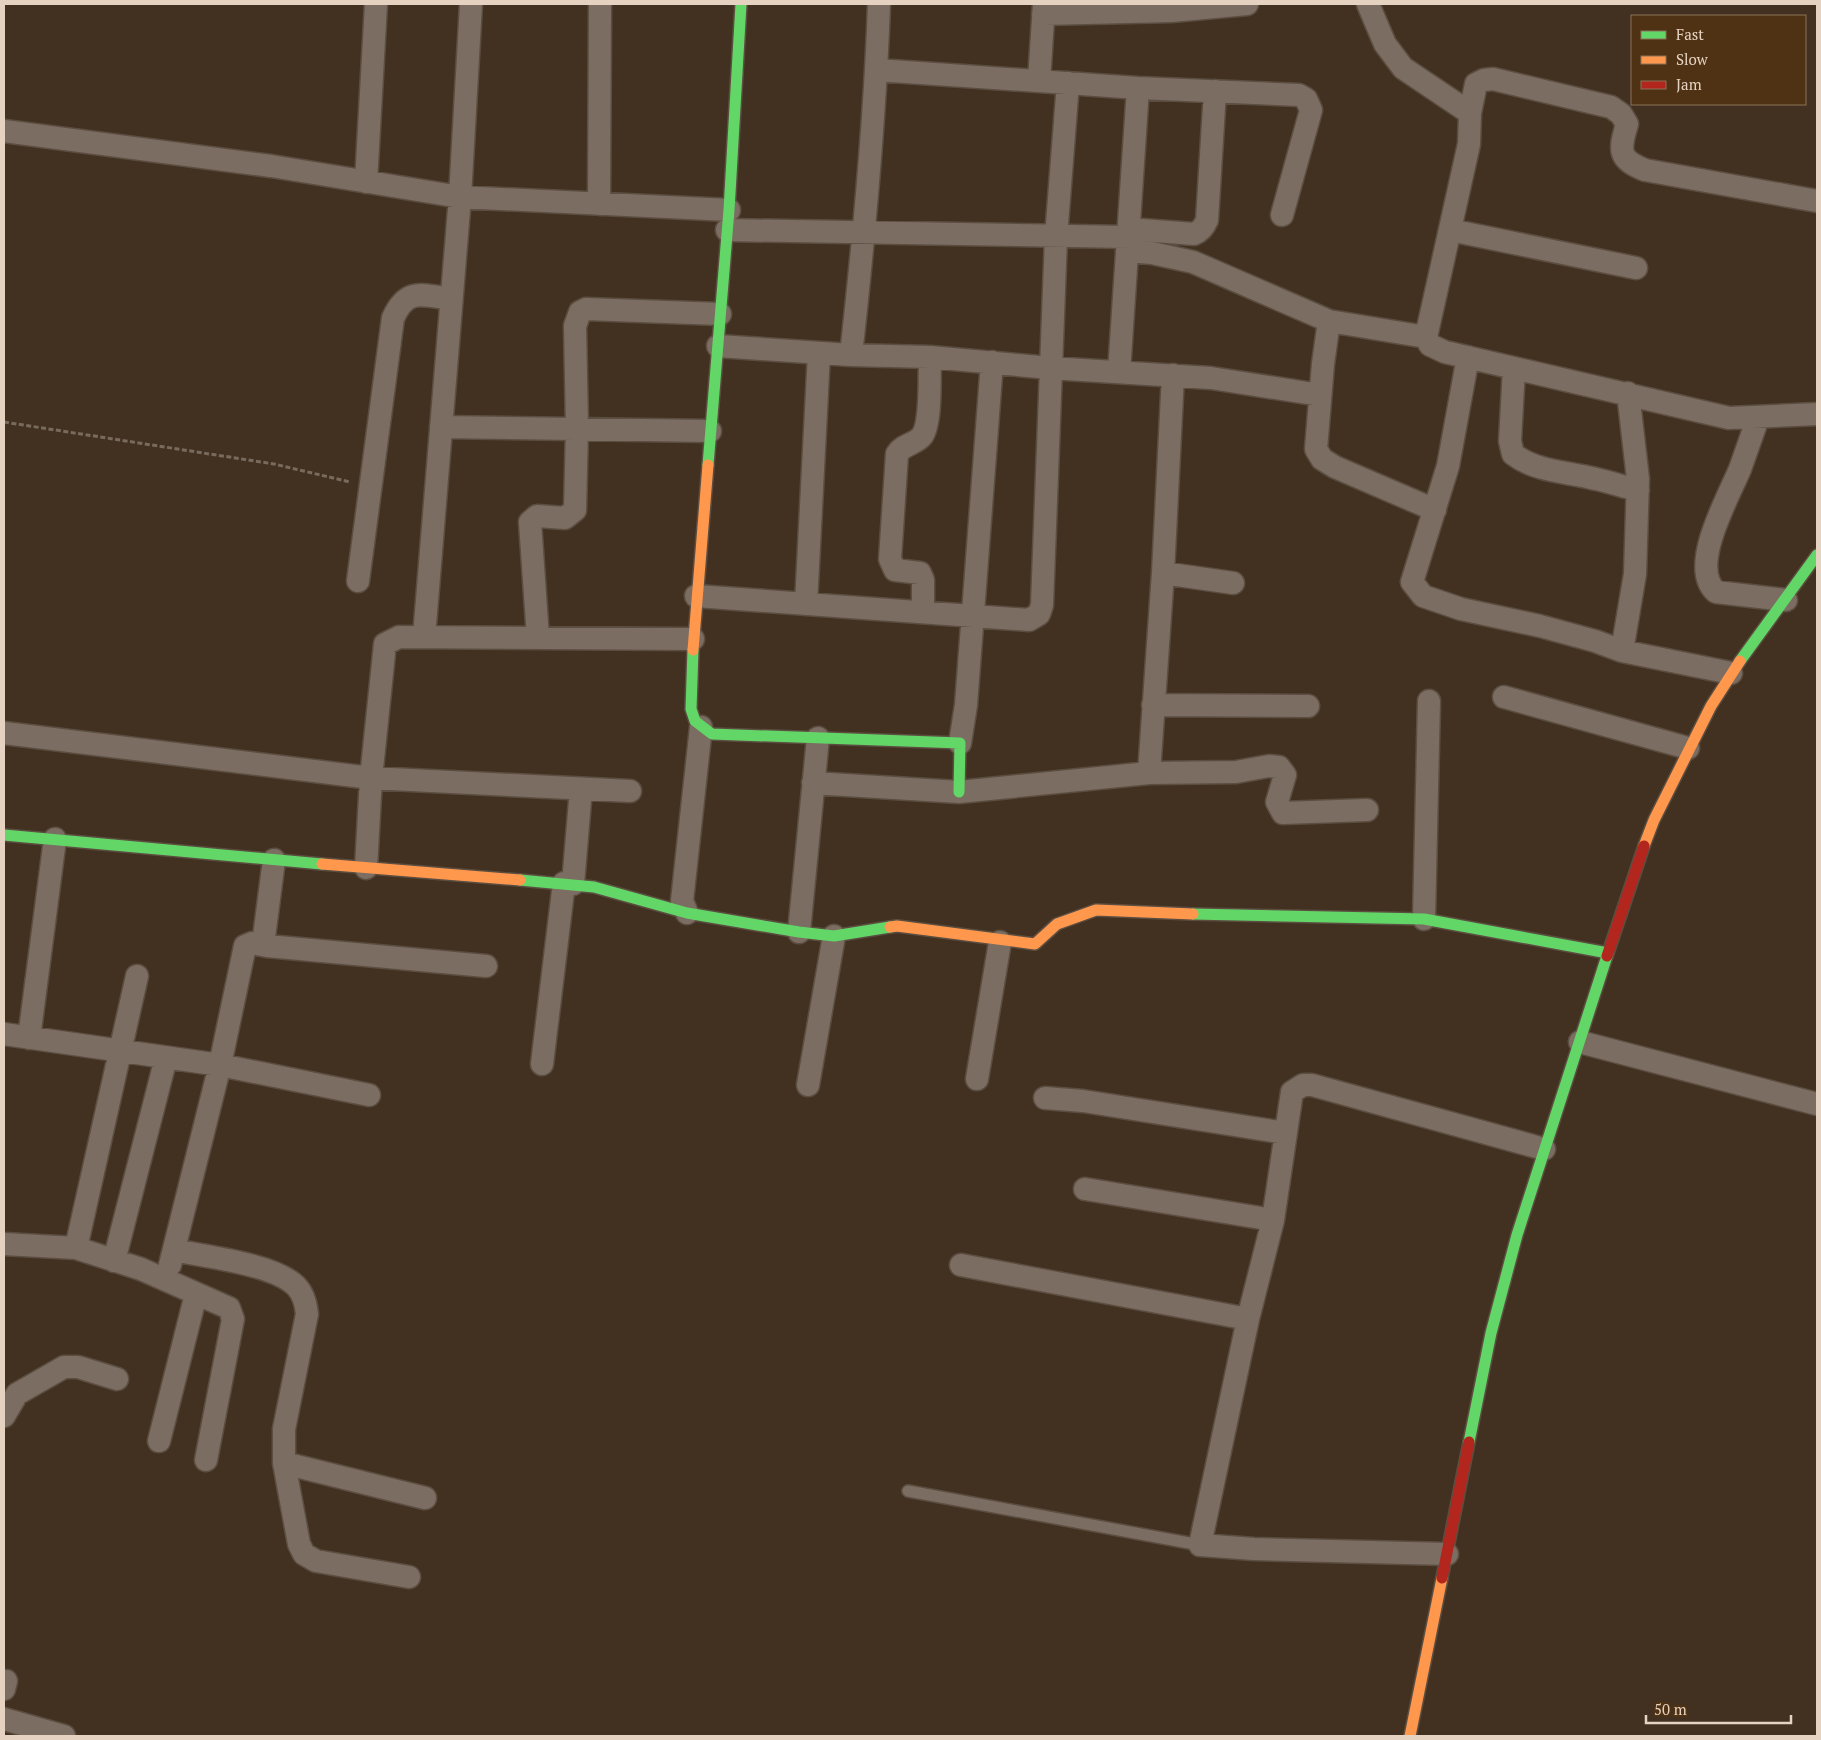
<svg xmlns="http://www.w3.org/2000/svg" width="1821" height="1740" viewBox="0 0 1821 1740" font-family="'PT Serif',serif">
<rect width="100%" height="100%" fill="#423121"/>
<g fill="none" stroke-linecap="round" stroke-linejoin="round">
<!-- lane casing -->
<g stroke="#5b4e41" stroke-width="14">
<path id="lane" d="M908,1491L1200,1545"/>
</g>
<!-- street casing -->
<g stroke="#5b4e41" stroke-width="25">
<path id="street" d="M1368,4L1385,44L1403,68L1470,113L1469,144L1426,337L1430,345L1445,352L1729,418L1817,414
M1043,14L1172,11L1247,4
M877,70L1138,88L1119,372
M1039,81L1044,4
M1138,88L1299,95L1306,99L1311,110L1282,215
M1470,113L1476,84L1484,80L1493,79L1611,107L1621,114L1627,124C1619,151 1618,159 1645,170L1817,201
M4,131L271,166L460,197L729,210
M366,182L376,4
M599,204L600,4
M1129,229L1194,234C1201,231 1204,227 1207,220L1215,91
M727,230L1128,237
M1450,230L1636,268
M1127,251L1152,253L1193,262L1329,321L1426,337
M1329,321L1323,364L1316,449L1322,459L1335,467L1435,510
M718,346L851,355L930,357L1050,368L1211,378L1320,395
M851,355C864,238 875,121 879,4
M1468,357L1448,466L1412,582L1423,596L1461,609L1540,626L1595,641L1622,651L1731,673
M1514,368L1510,441L1513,454C1536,472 1568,472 1596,479C1610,482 1624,487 1638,490
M1173,375L1163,573L1233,583
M1758,418C1752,435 1746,452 1740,469C1728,498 1688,567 1716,592L1786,600
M441,427L710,431
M358,581L393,318C407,287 422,295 451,299
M696,596L1029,620L1039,614L1042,605L1056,237L1068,83
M806,604L819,353
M923,612V580L920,573L895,570L890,559L897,454C903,444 916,444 922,436C932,422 929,375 930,357
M424,637L460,197L471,4
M538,638L530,522L537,516L565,518L575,510L577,428L575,326L580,312L586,309L720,314
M1622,651L1635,574L1638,479L1628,393
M1504,697L1688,748
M1153,705L1308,706
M4,733L371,778L630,791
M960,743L966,705L992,362
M1149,773L1163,573
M813,783L959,792L1149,773L1236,772L1269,766L1279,767L1285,775L1277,802L1283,813L1367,810
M274,860L264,937L267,946L486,966
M366,868L371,778L385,644L399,637L693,639
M573,884L581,789
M687,913L682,901L701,727
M1424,919L1429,701
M799,932L818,738
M4,1034L220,1065L369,1095
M29,1038L55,839
M1580,1042L1817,1104
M542,1064L564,883
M977,1079L1000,942
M808,1085L834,936
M1045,1098L1083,1101L1285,1133
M1085,1189L1273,1220
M4,1244L76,1248L141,1269L229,1308L233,1319L206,1460
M76,1248L137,976
M174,1250C206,1257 274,1264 296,1286C304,1294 306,1304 307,1314L284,1429V1463L299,1544L304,1554L316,1561L409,1577
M114,1261L166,1058
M170,1265L220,1065L245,946L252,943L267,946
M961,1265L1248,1319
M4,1416L17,1394L64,1367H78L117,1379
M159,1441L196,1294
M284,1463L425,1498
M1447,1554L1254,1549L1200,1545L1248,1319L1273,1220L1292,1092L1303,1085H1312L1544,1149
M4,1689L6,1681
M4,1719L64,1736"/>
</g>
<!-- fast casing -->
<g stroke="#5b4e41" stroke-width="14">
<path id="fast" d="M708,465L729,210L741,4
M693,650L691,709L695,721L712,734L960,743L959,792
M1740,661L1817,555
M4,835L322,864
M520,880L594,887L687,913L799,932L834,936L890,927
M1193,914L1424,919L1608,953
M1469,1442L1491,1333L1517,1235L1607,956"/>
</g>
<!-- slow casing -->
<g stroke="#5b4e41" stroke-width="14">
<path id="slow" d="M693,650L708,465
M1644,846L1654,820L1711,706L1740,661
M322,864L520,880
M890,927L897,926L1035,944L1057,924L1096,910L1193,914
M1410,1736L1442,1578"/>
</g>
<!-- jam casing -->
<g stroke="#5b4e41" stroke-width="14">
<path id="jam" d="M1607,956L1644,846
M1442,1578L1469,1442"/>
</g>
<!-- path -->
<path stroke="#786b5e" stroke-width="3" stroke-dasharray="5 2.5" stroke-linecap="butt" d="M4,422L274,464L350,482"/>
<!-- lane -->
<use href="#lane" stroke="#7b6d62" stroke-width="11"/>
<!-- street -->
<use href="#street" stroke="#7b6d62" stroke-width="22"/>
<!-- fast -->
<use href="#fast" stroke="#63d668" stroke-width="11"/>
<!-- slow -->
<use href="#slow" stroke="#ff974d" stroke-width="11"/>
<!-- jam -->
<use href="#jam" stroke="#b3261e" stroke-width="11"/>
</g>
<!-- border -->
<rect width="1821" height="1740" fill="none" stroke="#e5d2c1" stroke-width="10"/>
<!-- legend -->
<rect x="1631" y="15" width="175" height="90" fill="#4f3213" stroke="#8b7259"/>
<rect x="1641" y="31" width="25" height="8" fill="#63d668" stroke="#8b7259"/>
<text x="1676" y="40" font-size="15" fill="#e5d2c1">Fast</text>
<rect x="1641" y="56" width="25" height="8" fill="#ff974d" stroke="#8b7259"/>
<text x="1676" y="65" font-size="15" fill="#e5d2c1">Slow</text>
<rect x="1641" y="81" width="25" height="8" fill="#b3261e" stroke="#8b7259"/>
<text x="1676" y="90" font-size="15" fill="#e5d2c1">Jam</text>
<!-- scale -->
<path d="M1646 1715v8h145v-8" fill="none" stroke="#e5d2c1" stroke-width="2.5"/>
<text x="1654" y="1715" font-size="15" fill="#e5d2c1" stroke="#4f3213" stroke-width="4" paint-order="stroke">50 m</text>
</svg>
